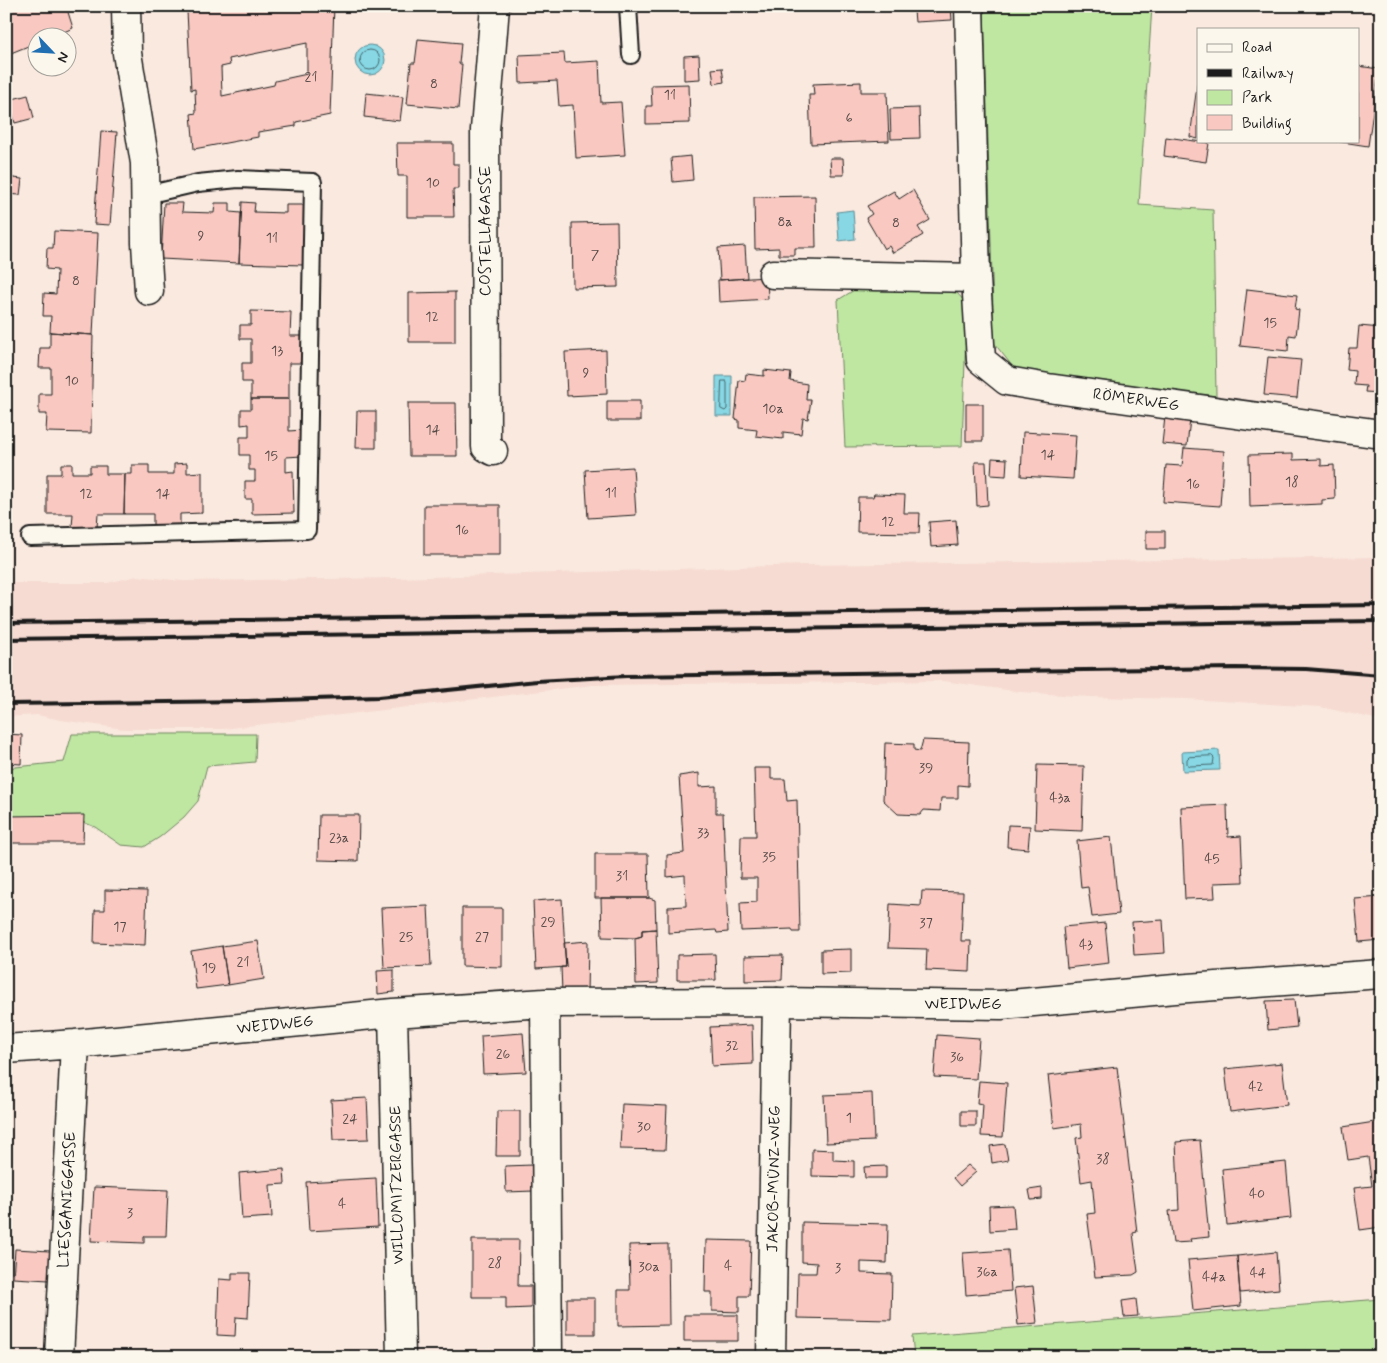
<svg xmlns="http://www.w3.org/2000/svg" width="1387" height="1363" viewBox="0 0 1387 1363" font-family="Mynerve,sans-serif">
<rect width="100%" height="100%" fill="#fae9df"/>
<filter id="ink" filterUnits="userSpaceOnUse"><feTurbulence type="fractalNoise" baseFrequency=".02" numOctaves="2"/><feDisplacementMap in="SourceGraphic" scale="10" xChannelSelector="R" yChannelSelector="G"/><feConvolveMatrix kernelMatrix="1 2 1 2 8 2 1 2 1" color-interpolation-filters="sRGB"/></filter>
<g filter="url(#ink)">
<!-- built -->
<path fill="#f6dbd2" d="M1381,557V721L1371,718L1320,707L1186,699L1089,697L1021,692L943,681L593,685L223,729H124L61,720L37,715L6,717V583H107L137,576L182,581L398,578L805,565Z
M1381,1350V1357H1288Z"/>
<!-- green -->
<path fill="#bfe7a2" stroke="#6e825f" d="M984,6H1152L1139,205L1213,210L1216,396L1043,379L1013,367L994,343Z
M864,284L957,293L967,304L962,446L845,447L838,300Z
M72,734H256L255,762L207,766L198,801L184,817L160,837L144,847L121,845L95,827L73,818L6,824V768L64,762Z
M1381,1299V1350L1288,1357H914L912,1336Z"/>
<!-- water -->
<path fill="#87d7e4" stroke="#5c8c94" d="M355 60a15 15 0 1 1 30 0a15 15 0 1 1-30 0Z
M853,210L855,239L839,241L837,212Z
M716,376H732V416H716Z
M1219,750L1220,770L1183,771L1182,752Z"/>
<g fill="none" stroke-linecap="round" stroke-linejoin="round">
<!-- shore -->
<path stroke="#47676c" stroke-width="1" d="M360 60a10 10 0 1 1 20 0a10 10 0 1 1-20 0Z
M722,381H726L727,383V409L725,411L721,409Z
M1212,756L1214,758L1213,765L1190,766L1187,764V759L1189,757Z"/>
</g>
<!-- building -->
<path fill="#f9c9c1" stroke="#1c1c1c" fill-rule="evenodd" d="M6,6H66L73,28L50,38H38V42L6,55Z
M206,6H334L330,115L296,122V126L258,132V137L194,149L191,114L196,113L195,89L191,90L187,11ZM307,43V74L275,81L274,85L222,96L221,67L230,65L229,59Z
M908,6H951L952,20L915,22L914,11L908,12Z
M418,39L461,43L459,64H462L458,109L407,104L411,63H415Z
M564,53L565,63L599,61L601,103L621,102L625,155L576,158L573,105L559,106L557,81L520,83L519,55Z
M699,55L700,79L684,80V56Z
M1358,66L1379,69L1368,146L1336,141H1358Z
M722,68L724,82L714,84L712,69Z
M1198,79V139L1190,137Z
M861,82V92H887L889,141L811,144L809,95H814L813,84Z
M689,84L690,123L646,124V106H652L651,85Z
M366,93L403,97L400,121L364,117Z
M28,95L34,118L15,123L9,100Z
M919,108L920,138L891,139L890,109Z
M101,131L117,132L110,225L94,224Z
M1166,137L1209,143L1206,162L1164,156Z
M397,143H453V164H459V189H453L454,217H407V176H398Z
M691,156L693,180L673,182L671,158Z
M830,158H843L844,175H831Z
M6,177L22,179L20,195L6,194Z
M913,190L930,220L918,227L923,235L893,253L889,246L884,249L866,218L872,214L867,206L894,191L899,199Z
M815,196L816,248H795V255H779V248L755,249L754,197Z
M242,202L255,203L254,212L286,213V205H305L303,265L239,263Z
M164,203H183L182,212L214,213L215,203H230V212L241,213L239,263L161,259Z
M617,222L618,287L573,288L572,223Z
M54,231L98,233L93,335L50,332L51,316H43L44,293L56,294L57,270L46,269L47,248H53Z
M745,246L747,278L720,280L718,248Z
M767,277L768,299L719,302L718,280Z
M1247,289L1297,295L1295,309L1299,310L1296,336L1289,335L1288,351L1240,346Z
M455,292V342H409V293Z
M251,311L291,312L290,336H304L303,363H289V399H251V382H242V363H251V339H240V325H251Z
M1359,326L1381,328V393L1365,392L1366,386L1354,385L1355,371L1347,370L1349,348H1357Z
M50,332L93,335L91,433L46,432L47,414H39V394H51V368H39L40,348H50Z
M606,350L607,394L567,396L565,352Z
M1268,357L1301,360L1297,398L1264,395Z
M764,370L791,373L790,381L807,384L806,400H811L808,419L803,418L801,434L783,432V439L756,436L757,430L739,428V420L735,419L739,380L745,381L746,374L764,376Z
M251,399H289V431L302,430V456L286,457V472L293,471L294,513L252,514V499H245V481H255V470H249V455H240V437H249V424L241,425V409H251Z
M607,401H640V421H607Z
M408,403H456L457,456H409Z
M966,404H983V441H966Z
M357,411H376V448H356Z
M1165,417L1190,419L1187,446L1162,444Z
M1023,432L1076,435L1073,479L1021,476Z
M1184,448L1224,451L1220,506L1163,502L1166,465L1182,466Z
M1293,454V460L1321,459V466L1334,465L1335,499L1322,500V504L1250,507L1249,455Z
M992,458L1007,459L1006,476L991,475Z
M975,462H986L988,505L977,506Z
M187,463V473L202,472V513L180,514V526H153V514H124L125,474H132V465H149V474H174V464Z
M61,464H72V473H90V466H106V474H125L124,514H98L97,528L72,527L73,514H47V474H61Z
M633,467L636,515L588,518L585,470Z
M874,494L905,495L904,513H920L919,533L857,532L858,497H873Z
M424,505H500V555H424Z
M956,520L958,545L931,547L929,522Z
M1146,531H1165V549H1146Z
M6,734L22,735L21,764L6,763Z
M923,740L969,742L968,786L958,785V798H941L940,811L924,810L920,815L898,814L883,800L885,743L914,744V750L920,751Z
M1037,765L1084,766L1082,831L1035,829Z
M754,768H771V779H785L787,801L797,800L800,932H793L792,929L741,931L740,903L757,902V878H740L741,836H756Z
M699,773V787L716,786V813H723L728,932L717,933L716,930L668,933V907L686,906L685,875L667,877V855L684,853L679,776Z
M1227,805L1228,837L1241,836L1243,882L1214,883L1215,898L1185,899L1181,807Z
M84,815L83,843H8V816Z
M319,815H359L358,861L318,860Z
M1008,825L1030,826L1028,849L1007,847Z
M1111,837L1119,914L1092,917L1088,887L1081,888L1077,841Z
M595,854H648L649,898H595Z
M105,890L147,891L145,945L94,943L95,910H105Z
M922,891L963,892L961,941H971L970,972L926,970L927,949L888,948L890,904L921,906Z
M1381,897V940L1359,942L1355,899Z
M601,898H649L655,900L656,929L642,930V936L635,938L602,937Z
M562,899L566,967L536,969L533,901Z
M428,906L431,966L384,968L381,908Z
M462,908H502V967L462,966Z
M1163,920L1165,953L1134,955L1132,922Z
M1105,923L1109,963L1067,968L1063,927Z
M656,929L658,983L636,984L635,938L642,936V930Z
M258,941L264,979L228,985L222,946Z
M588,941L587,994L562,992L561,967H566L564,943Z
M222,946L228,985L196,989L191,951Z
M851,949V973L821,974V950Z
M715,954L716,980H677V955Z
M783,955L782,980L745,981V956Z
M394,970V992L378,994L377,971Z
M1294,1000L1297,1027L1268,1030L1266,1001Z
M752,1025L753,1064L712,1066L710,1027Z
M523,1033L526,1072L483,1074L481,1036Z
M937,1035L979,1038L976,1079L934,1077Z
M1282,1063L1287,1105L1230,1112L1225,1069Z
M1117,1067L1137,1232L1133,1233L1138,1272L1133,1275L1095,1277L1087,1214L1095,1213L1092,1180L1081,1182L1076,1138L1082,1137L1081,1124L1054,1128L1048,1075Z
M979,1081L1007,1083L1003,1137L981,1136L983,1104L977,1103Z
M872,1093L874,1141L826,1143L824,1095Z
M367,1098L369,1139L333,1140L331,1100Z
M622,1104L667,1106L665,1150L620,1149Z
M497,1111H520V1156H496Z
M961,1111H976V1126H961Z
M1381,1121V1227L1360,1230L1354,1188L1372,1186L1368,1157L1348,1160L1343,1127Z
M1200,1140L1209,1237L1190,1239L1191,1242L1173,1243L1169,1211L1179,1210L1176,1142Z
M1005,1144L1008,1160L992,1163L990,1146Z
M812,1149L833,1150V1160L854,1161V1177L812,1176Z
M1286,1162L1291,1218L1227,1225L1222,1169Z
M533,1165L534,1191L506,1192L505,1166Z
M968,1165L976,1172L960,1186L953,1178Z
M886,1166V1178H865L864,1167Z
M284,1169L285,1184L270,1185L272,1217L242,1219L239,1173Z
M376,1178L378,1227L309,1231L306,1182Z
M94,1187L168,1190L166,1236H144V1243L91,1241Z
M1042,1188V1199L1031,1200L1029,1190Z
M1013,1205L1015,1229L990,1231L989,1206Z
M802,1222L888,1224L887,1263L861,1262V1273L892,1274L891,1320L797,1318L798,1273H816L817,1263L802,1262Z
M472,1240H519L518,1286H531V1308L506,1309V1297H472Z
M706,1240L751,1241L749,1296H739V1312L712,1311V1292H705Z
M668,1244L669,1325L618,1326V1290H630L629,1245Z
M15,1249L50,1251L49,1280L13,1278Z
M1008,1250L1011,1291L966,1295L963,1253Z
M1276,1252L1279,1289L1240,1293L1237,1256Z
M1237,1256L1241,1306L1193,1311L1188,1260Z
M232,1273H250L248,1318L236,1317L235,1336L217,1335L219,1279L232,1280Z
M1033,1286L1037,1323L1018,1325L1014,1288Z
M567,1298H595V1334H567Z
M1136,1299L1138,1316L1124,1317L1122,1301Z
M684,1315H738V1341H684Z"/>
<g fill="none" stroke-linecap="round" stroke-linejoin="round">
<!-- lane casing -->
<g stroke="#1c1c1c" stroke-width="20">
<path id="lane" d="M628,6L631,55
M30,537L307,530L313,182L238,179L198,183L146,195"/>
</g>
<!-- street casing -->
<g stroke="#1c1c1c" stroke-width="31">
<path id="street" d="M126,6L127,53L145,163L146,243L149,291
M969,6L976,278L981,360L1007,381L1048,388L1381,434
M773,274L976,278
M493,451L486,447L485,130L495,6
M545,1003L548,1357
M393,1013L401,1357
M6,1049L75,1044L393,1013L545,1003L777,1002L1001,1005L1175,989L1381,974
M59,1357L75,1044
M771,1357L777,1002"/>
</g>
<!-- lane -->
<use href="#lane" stroke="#fbf7ec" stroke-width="16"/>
<!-- street -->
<use href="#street" stroke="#fbf7ec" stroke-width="28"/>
<!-- rail -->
<path stroke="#1c1c1c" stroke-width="4" d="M6,623L1381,605
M6,639L1381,621
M6,704L248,701L379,697L537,681L626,676L1235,668L1306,669L1381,675"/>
</g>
</g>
<g text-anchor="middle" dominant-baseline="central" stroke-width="4" stroke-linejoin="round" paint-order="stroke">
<!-- number labels -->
<g font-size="14" fill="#534745">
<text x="311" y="77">21</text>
<text x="434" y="84">8</text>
<text x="670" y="95">11</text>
<text x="849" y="118">6</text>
<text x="433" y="183">10</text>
<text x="785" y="222">8a</text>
<text x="896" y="223">8</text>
<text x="201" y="236">9</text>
<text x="272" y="238">11</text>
<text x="595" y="255">7</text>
<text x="76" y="281">8</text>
<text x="432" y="317">12</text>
<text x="1270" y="323">15</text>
<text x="277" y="351">13</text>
<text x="586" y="373">9</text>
<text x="72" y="381">10</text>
<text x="773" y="409">10a</text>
<text x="433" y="430">14</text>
<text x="1048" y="455">14</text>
<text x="271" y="456">15</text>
<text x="1292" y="482">18</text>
<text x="1193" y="484">16</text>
<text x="611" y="493">11</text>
<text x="86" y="494">12</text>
<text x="163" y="494">14</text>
<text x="888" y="522">12</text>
<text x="462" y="530">16</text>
<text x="926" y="768">39</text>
<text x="1060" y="798">43a</text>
<text x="703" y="833">33</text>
<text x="339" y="838">23a</text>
<text x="769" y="857">35</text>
<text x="1212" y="859">45</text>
<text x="622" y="876">31</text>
<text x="548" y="922">29</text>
<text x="926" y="923">37</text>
<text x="120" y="927">17</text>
<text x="406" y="937">25</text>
<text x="482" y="937">27</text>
<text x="1086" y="945">43</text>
<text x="243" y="962">21</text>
<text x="209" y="968">19</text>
<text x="732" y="1046">32</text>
<text x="503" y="1054">26</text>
<text x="957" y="1057">36</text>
<text x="1256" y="1087">42</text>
<text x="849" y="1118">1</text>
<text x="350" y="1119">24</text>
<text x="644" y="1127">30</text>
<text x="1103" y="1159">38</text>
<text x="1257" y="1194">40</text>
<text x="342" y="1204">4</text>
<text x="130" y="1213">3</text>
<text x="495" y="1263">28</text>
<text x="728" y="1266">4</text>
<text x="649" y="1267">30a</text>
<text x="838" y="1268">3</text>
<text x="987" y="1272">36a</text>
<text x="1258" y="1273">44</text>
<text x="1214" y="1277">44a</text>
</g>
<!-- street labels -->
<g font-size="16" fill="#1c1c1c" stroke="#fbf7ec">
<text transform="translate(485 231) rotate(-90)">COSTELLAGASSE</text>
<text transform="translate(1136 400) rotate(8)">RÖMERWEG</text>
<text x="963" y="1004">WEIDWEG</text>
<text transform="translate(275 1025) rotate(-6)">WEIDWEG</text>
<text transform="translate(774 1179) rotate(-89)">JAKOB-MÜNZ-WEG</text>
<text transform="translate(397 1185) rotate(-91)">WILLOMITZERGASSE</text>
<text transform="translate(67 1200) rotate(-87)">LIESGANIGGASSE</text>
</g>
</g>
<!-- margin -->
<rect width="1387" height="1363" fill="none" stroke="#fbf7ec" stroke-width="25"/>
<rect x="12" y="12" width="1362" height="1338" fill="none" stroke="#1c1c1c" stroke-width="2" filter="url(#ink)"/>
<!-- legend -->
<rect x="1197" y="28" width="162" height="115" fill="#fbf7ec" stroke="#a29f99"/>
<rect x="1207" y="44" width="25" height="8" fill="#fbf7ec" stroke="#a29f99"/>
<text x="1242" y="52" font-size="15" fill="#1c1c1c">Road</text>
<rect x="1207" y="69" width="25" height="8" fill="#1c1c1c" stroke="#a29f99"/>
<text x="1242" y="78" font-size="15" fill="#1c1c1c">Railway</text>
<rect x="1207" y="90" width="25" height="15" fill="#bfe7a2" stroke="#a29f99"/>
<text x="1242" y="102" font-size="15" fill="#1c1c1c">Park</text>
<rect x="1207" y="115" width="25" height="15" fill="#f9c9c1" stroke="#a29f99"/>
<text x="1242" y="128" font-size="15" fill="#1c1c1c">Building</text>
<!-- north arrow -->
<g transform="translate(52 52) rotate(115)"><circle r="24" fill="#fbf7ec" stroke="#a29f99"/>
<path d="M0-4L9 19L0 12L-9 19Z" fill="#1f6fb2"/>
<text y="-8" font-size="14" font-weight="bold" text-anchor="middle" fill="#1c1c1c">N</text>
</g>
</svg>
